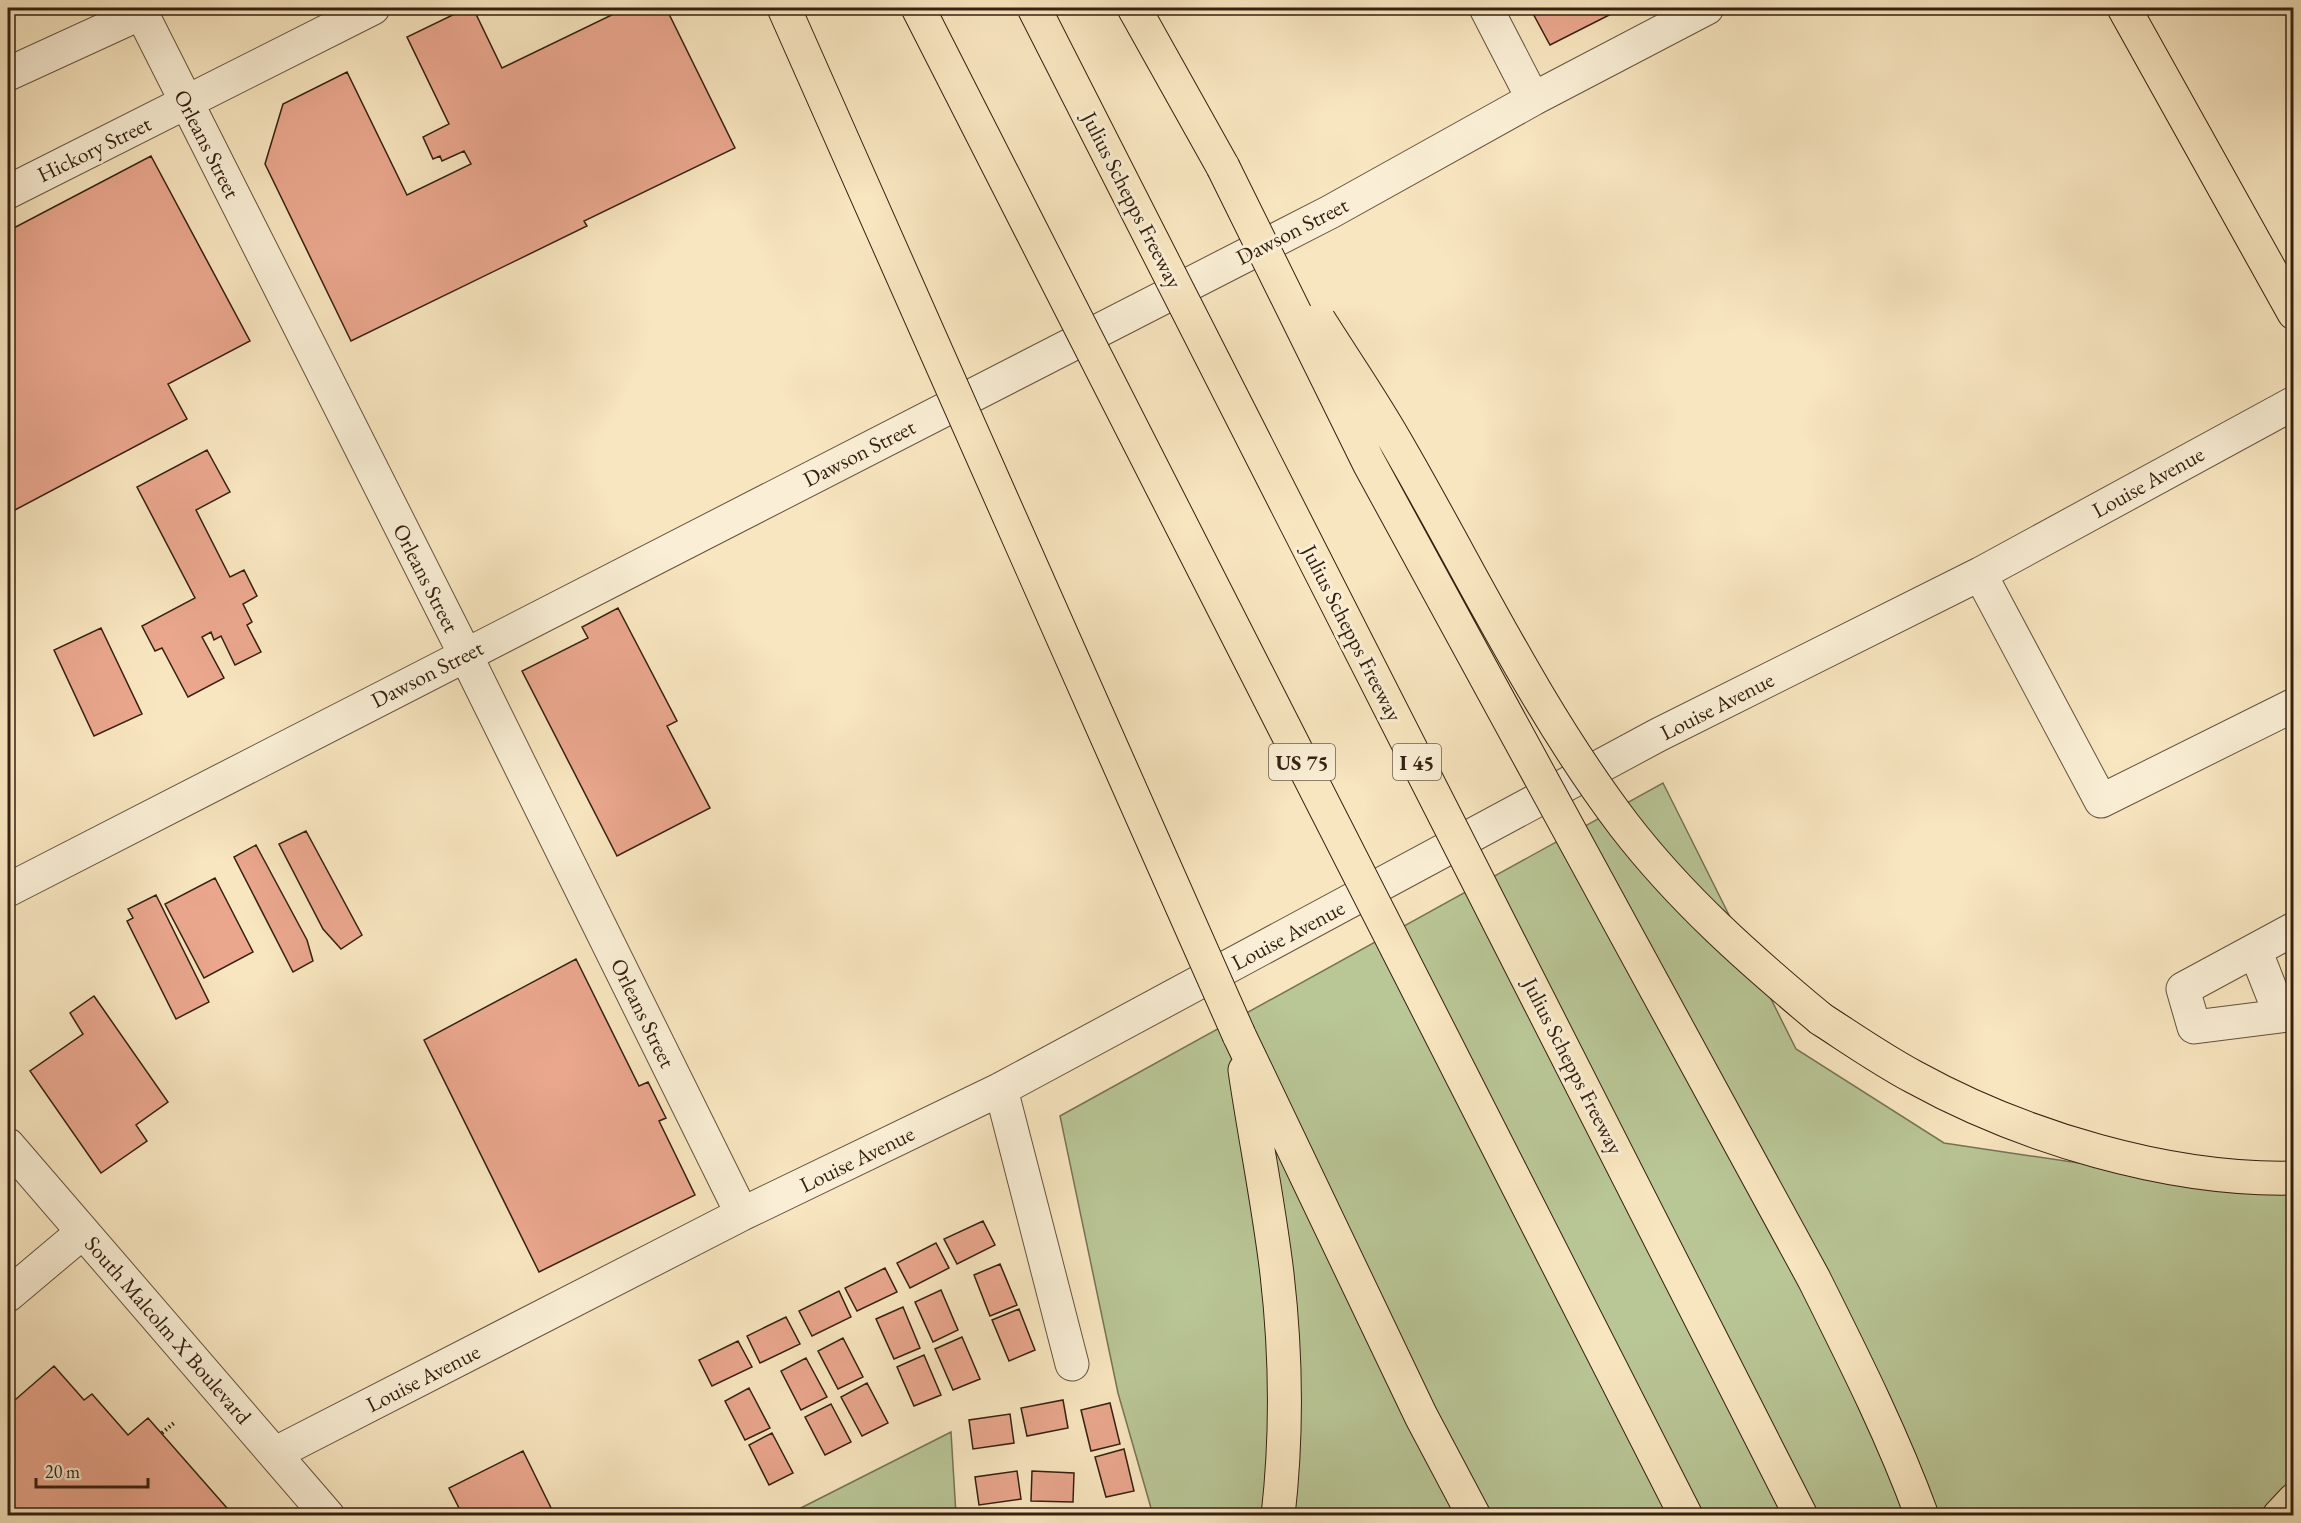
<svg xmlns="http://www.w3.org/2000/svg" width="2301" height="1523" viewBox="0 0 2301 1523" font-family="'EB Garamond',serif">
<rect width="100%" height="100%" fill="#f8e6c0"/>
<filter id="stains"><feTurbulence type="fractalNoise" baseFrequency=".00333" numOctaves="4"/><feColorMatrix values="0 0 0 0 .2 0 0 0 0 .09 0 0 0 0 .02 0 0 0 .5 -.17"/></filter>
<radialGradient id="worn" r=".72"><stop offset=".6" stop-color="#630" stop-opacity="0"/><stop offset="1" stop-color="#630" stop-opacity=".3"/></radialGradient>
<!-- green -->
<path fill="#b9c696" stroke="#777354" stroke-width="1.5" d="M1663,783L1796,1049L1944,1143L2293,1195V1515H1153L1118,1393L1060,1116Z
M951,1432L956,1515H787Z"/>
<!-- building -->
<path fill="#eaa78e" stroke="#352011" stroke-width="1.5" d="M467,8H473L502,68L626,8H666L735,148L584,221L587,226L351,341L265,164L283,104L347,72L407,195L471,164L464,151L442,161L440,156L433,159L423,137L449,124L407,37Z
M1530,8H1623L1550,45Z
M151,156L250,341L168,384L187,419L15,510L8,497V231Z
M207,450L230,492L196,510L230,577L244,570L257,596L243,604L252,622L247,625L261,652L235,665L221,636L214,640L211,632L202,637L224,678L188,697L162,648L155,651L142,626L195,598L137,487Z
M618,608L677,721L667,726L710,808L617,856L522,671L588,638L582,627Z
M101,628L142,714L94,736L54,650Z
M306,831L362,935L341,949L323,929L279,844Z
M256,845L307,940L313,961L293,972L234,857Z
M215,878L253,952L204,978L165,904Z
M156,895L209,1002L176,1019L127,921L133,918L128,909Z
M576,959L639,1086L648,1082L666,1118L659,1121L695,1195L539,1272L424,1040Z
M94,996L168,1102L136,1125L147,1141L101,1173L30,1071L83,1034L70,1013Z
M983,1221L995,1245L957,1264L944,1239Z
M936,1243L949,1268L910,1288L897,1263Z
M1000,1264L1017,1305L990,1316L974,1275Z
M885,1268L897,1292L857,1311L845,1288Z
M941,1290L958,1330L933,1342L915,1302Z
M839,1291L851,1317L812,1336L799,1311Z
M903,1307L920,1348L894,1359L876,1319Z
M1019,1309L1035,1350L1009,1361L992,1320Z
M786,1317L800,1344L760,1363L747,1336Z
M962,1337L980,1379L953,1390L935,1349Z
M843,1338L863,1377L838,1389L818,1351Z
M738,1341L752,1367L712,1386L699,1360Z
M924,1355L941,1395L914,1406L897,1367Z
M806,1358L827,1397L801,1410L781,1371Z
M54,1366L84,1400L92,1394L128,1435L148,1418L234,1516H106L103,1512L100,1516H8V1406Z
M867,1383L888,1423L862,1436L841,1397Z
M749,1388L770,1428L745,1440L725,1401Z
M1063,1400L1068,1428L1027,1436L1021,1408Z
M1110,1403L1120,1444L1091,1451L1081,1410Z
M831,1404L851,1442L825,1455L805,1417Z
M1010,1414L1014,1443L973,1449L969,1420Z
M772,1433L793,1473L769,1485L749,1445Z
M1124,1449L1134,1491L1106,1497L1095,1457Z
M523,1451L555,1516H463L449,1488Z
M1017,1471L1021,1499L979,1505L975,1477Z
M1032,1471L1074,1473L1073,1502L1031,1501Z
M1039,1509H1081V1516H1039Z
M976,1511L1021,1512V1516H976Z"/>
<g fill="none" stroke-linecap="round" stroke-linejoin="round">
<!-- minor casing -->
<g stroke="#66523d" stroke-width="35">
<path id="minor" d="M139,8L465,654L742,1214
M1486,8L1533,99
M8,74L141,13
M8,192L373,8
M1980,574L2101,801L2294,705
M8,890L1330,212L1533,99L1707,8
M2255,950L2281,1016L2194,1027L2183,989L2294,929
M1001,1089L1072,1364
M8,1145L328,1516
M8,1295L83,1232
M276,1453L742,1214L1001,1089L1658,735L1980,574L2294,403"/>
</g>
<!-- major casing -->
<g stroke="#352011" stroke-width="35">
<path id="major" d="M2124,8L2294,313"/>
</g>
<!-- highway casing -->
<g stroke="#352011" stroke-width="35">
<path id="highway" d="M1134,8L1223,167
M1821,1019C1852,1039 1882,1060 1914,1077C2023,1137 2169,1181 2294,1178
M1239,1035L1421,1416L1474,1516
M1245,1070C1255,1138 1269,1206 1277,1274C1286,1352 1287,1437 1278,1516
M2279,1516L2294,1500"/>
</g>
<!-- path -->
<path stroke="#352011" stroke-width="4" stroke-dasharray="1.5 3" stroke-linecap="butt" d="M162,1433L174,1423"/>
<!-- minor -->
<use href="#minor" stroke="#faefd6" stroke-width="33"/>
<!-- major -->
<use href="#major" stroke="#f8e6c0" stroke-width="33"/>
<!-- highway -->
<use href="#highway" stroke="#f8e6c0" stroke-width="33"/>
<!-- highway-bridge casing -->
<g stroke="#352011" stroke-width="35" stroke-linecap="butt">
<path id="highway-bridge" d="M784,8L1239,1035
M918,8L1686,1516
M1034,8L1801,1516
M1223,167L1369,463L1814,1279C1853,1357 1892,1434 1922,1516
M1319,320C1346,363 1376,406 1401,451C1473,576 1536,709 1624,825C1681,899 1750,960 1821,1019"/>
</g>
<!-- highway-bridge -->
<use href="#highway-bridge" stroke="#f8e6c0" stroke-width="33"/>
</g>
<g text-anchor="middle" dominant-baseline="central" stroke-width="6" stroke-linejoin="round" paint-order="stroke">
<!-- shield labels -->
<g fill="#faefd6" stroke="#705e4c" stroke-width="1.5">
<rect x="1269" y="744" width="66" height="36" rx="4.5"/>
<rect x="1393" y="744" width="48" height="36" rx="4.5"/>
</g>
<g font-size="21" font-weight="bold" fill="#352011">
<text x="1302" y="762">US 75</text>
<text x="1417" y="762">I 45</text>
</g>
<!-- street labels -->
<g font-size="22" fill="#352011" stroke="#faefd6">
<text transform="translate(207 144) rotate(63)">Orleans Street</text>
<text transform="translate(94 149) rotate(-26)">Hickory Street</text>
<text transform="translate(1132 200) rotate(63)">Julius Schepps Freeway</text>
<text transform="translate(1292 231) rotate(-27)">Dawson Street</text>
<text transform="translate(859 453) rotate(-27)">Dawson Street</text>
<text transform="translate(2148 482) rotate(-29)">Louise Avenue</text>
<text transform="translate(426 578) rotate(63)">Orleans Street</text>
<text transform="translate(1352 633) rotate(63)">Julius Schepps Freeway</text>
<text transform="translate(427 674) rotate(-27)">Dawson Street</text>
<text transform="translate(1717 706) rotate(-27)">Louise Avenue</text>
<text transform="translate(1288 935) rotate(-28)">Louise Avenue</text>
<text transform="translate(643 1013) rotate(64)">Orleans Street</text>
<text transform="translate(1573 1066) rotate(63)">Julius Schepps Freeway</text>
<text transform="translate(857 1159) rotate(-26)">Louise Avenue</text>
<text transform="translate(168 1330) rotate(49)">South Malcolm X Boulevard</text>
<text transform="translate(423 1378) rotate(-27)">Louise Avenue</text>
</g>
</g>
<!-- margin -->
<rect width="2301" height="1523" fill="none" stroke="#f8e6c0" stroke-width="30"/>
<rect x="9" y="9" width="2283" height="1505" fill="none" stroke="#352011" stroke-width="3"/>
<rect x="15" y="15" width="2271" height="1493" fill="none" stroke="#352011" stroke-width="1.5"/>
<!-- scale -->
<path d="M36 1478v9h112v-9" fill="none" stroke="#352011" stroke-width="3"/>
<text x="45" y="1478" font-size="18" fill="#352011" stroke="#faefd6" stroke-width="4.5" paint-order="stroke">20 m</text>
<rect width="100%" height="100%" filter="url(#stains)"/>
<rect width="100%" height="100%" fill="url(#worn)"/>
</svg>
